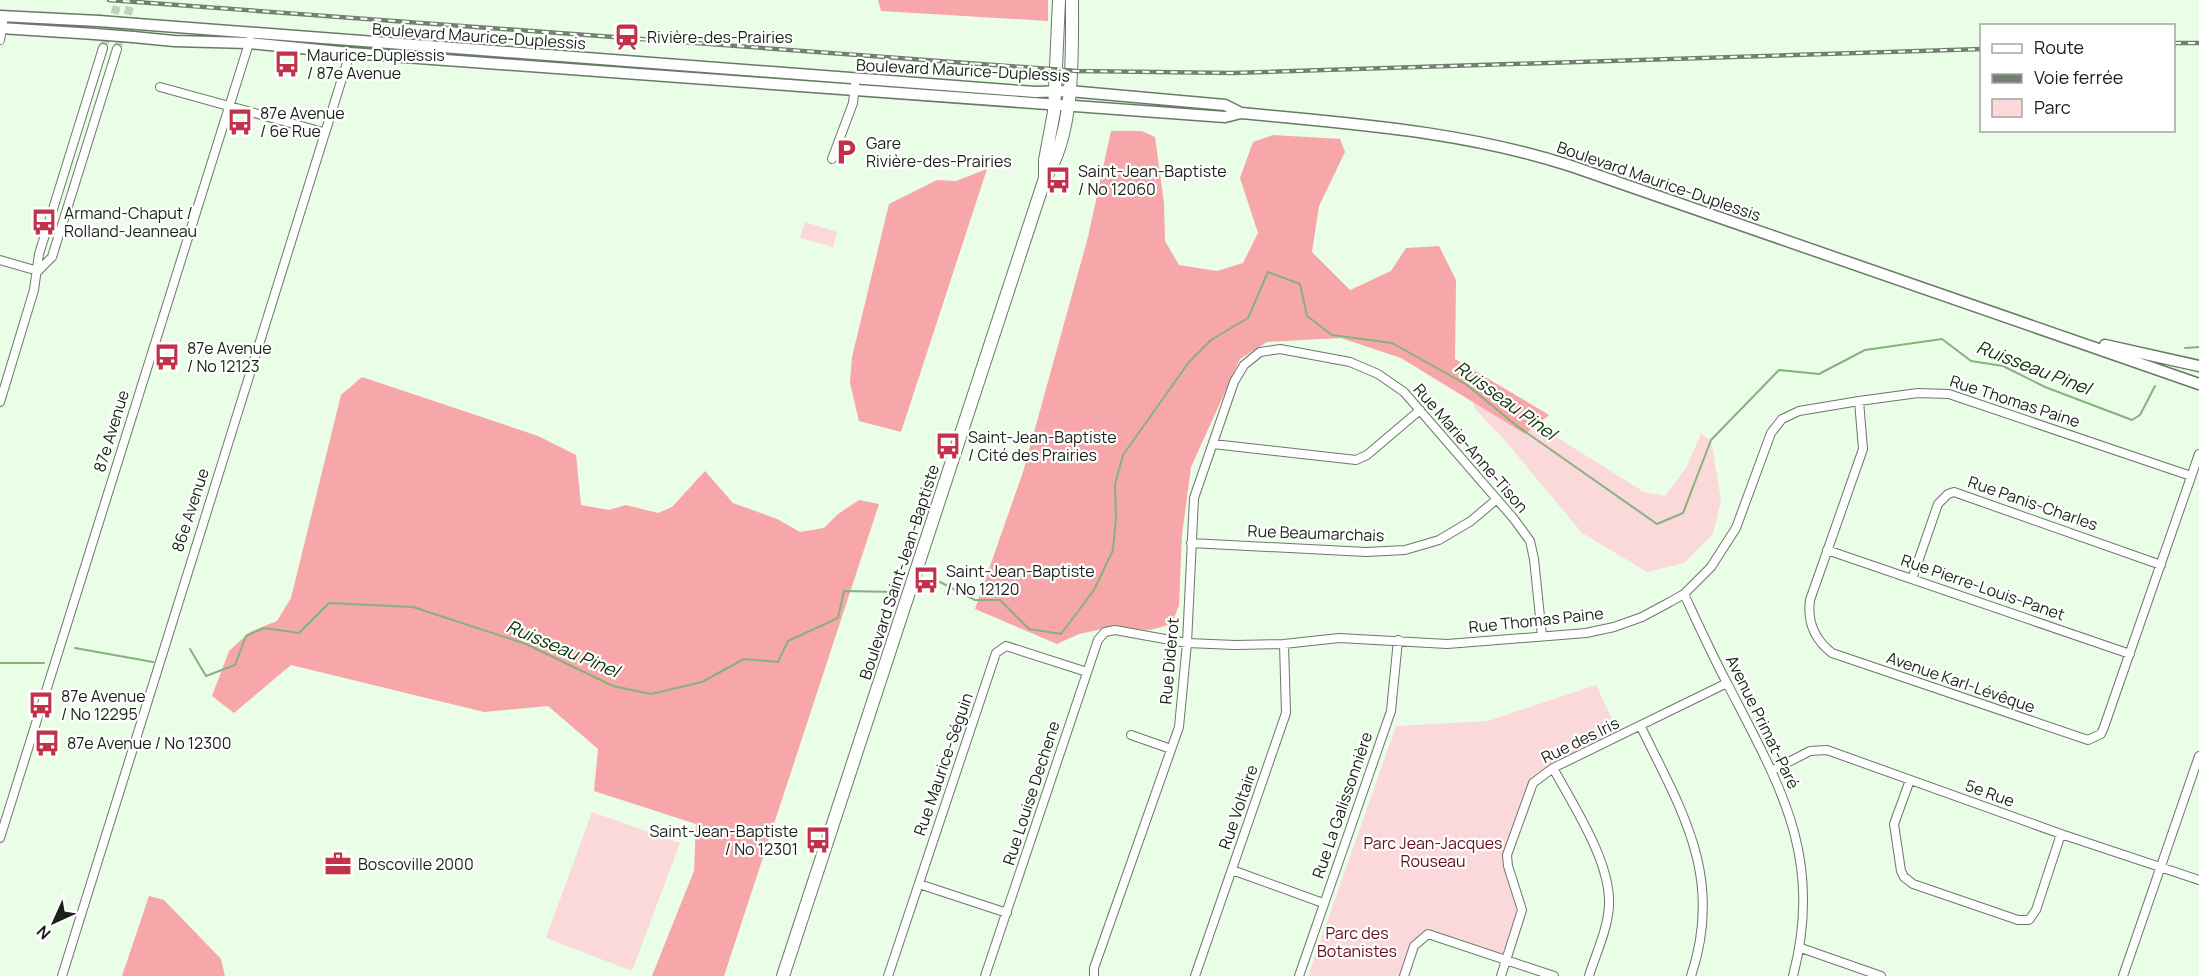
<svg xmlns="http://www.w3.org/2000/svg" width="2199" height="976" viewBox="0 0 2199 976" font-family="Manrope,sans-serif">
<rect width="100%" height="100%" fill="#eafde7"/>
<!-- green -->
<path fill="#fbd9da" d="M805,222L837,232L833,247L800,238Z
M1481,383L1539,426L1644,492L1665,496L1686,468L1701,434L1711,440L1721,500L1713,534L1684,563L1647,572L1582,533L1502,437L1475,409L1467,385Z
M1596,685L1621,737L1533,783L1526,798L1508,866L1522,910L1507,960L1429,933L1421,937L1404,976H1308L1396,726L1488,721Z
M592,812L680,843L632,971L546,938Z"/>
<!-- forest -->
<path fill="#f7a6aa" d="M878,0H1048V21L881,11Z
M1111,131H1142L1155,137L1164,203L1165,241L1179,265L1217,271L1243,263L1258,233L1240,178L1253,142L1273,135L1340,139L1345,152L1319,206L1312,252L1350,290L1391,271L1406,248L1439,246L1456,280L1455,359L1549,415L1525,434L1401,358L1341,338L1267,342L1240,359L1191,467L1182,535L1179,605L1172,624L1150,630L1107,628L1079,634L1057,644L975,609L1023,472L1088,237Z
M987,169L901,432L859,421L850,383L852,357L889,204L937,180L956,181Z
M362,377L538,436L576,455L581,505L609,510L626,505L658,513L672,507L705,471L733,503L777,519L800,532L824,528L838,514L859,500L879,504L724,976H652L694,871L696,824L594,791L598,749L548,706L484,712L291,665L234,713L212,696L229,651L250,632L277,621L291,598L341,395Z
M149,896L164,900L221,959L225,976H122Z"/>
<g fill="none" stroke-linecap="round" stroke-linejoin="round">
<!-- stream -->
<path stroke="#84b37c" stroke-width="2" d="M2185,348L2199,347
M940,582L975,600H1000L1029,629L1061,634L1094,590L1113,550L1116,518L1115,484L1123,455L1189,362L1211,340L1248,318L1268,272L1300,284L1307,316L1332,335L1392,343L1467,385L1517,426L1657,524L1683,513L1711,440L1779,370L1819,374L1865,350L1942,339L1971,361L2003,366L2045,387L2132,420L2140,415L2155,386
M75,648L153,662
M190,649L206,676L235,665L246,636L264,628L299,633L329,603L413,607L526,644L613,686L651,694L702,682L744,659L778,662L788,641L838,618L844,591L896,592
M0,663H44"/>
<!-- minor-tunnel -->
<path stroke="#c0d1be" stroke-width="8" stroke-dasharray="8 4" stroke-linecap="butt" d="M103,48L119,0
M117,49L132,0"/>
<!-- minor casing -->
<g stroke="#697a67" stroke-width="10">
<path id="minor" d="M0,40L4,16
M160,87L323,132
M832,159L853,103L855,85
M0,260L38,271
M38,271L52,257L117,49
M1859,401L1863,449L1810,600C1807,622 1814,639 1832,653L2088,740L2101,734L2104,727L2199,454
M0,402L34,290L39,254L103,48
M1213,444L1356,460L1367,455L1420,410
M1191,543L1366,552L1405,550L1439,540L1471,521L1497,499
M1827,550L2130,654
M1912,579L1938,504L1948,494L1954,492L2161,565
M1684,594C1698,624 1712,655 1728,685C1780,786 1824,857 1793,976
M1641,727C1683,813 1724,878 1691,976
M1131,735L1171,749
M1553,768C1573,805 1611,862 1609,905C1608,929 1596,953 1589,976
M1773,770L1810,751L1827,750L2061,834L2199,880
M1910,780L1894,824L1901,871L1904,877L1913,884L2018,920H2029L2036,910L2061,834
M0,838L250,40
M1232,870L1323,903
M919,884L1007,913
M1801,948L1881,976
M62,976L350,53
M888,976L996,653L1006,646L1087,672
M985,976L1098,640L1105,632L1115,630L1187,643L1235,645L1284,644L1339,638L1447,644L1586,633L1614,627L1642,617L1670,602L1684,594L1711,567L1736,528L1771,433L1782,419L1799,411L1859,401L1918,393L1949,394L2191,476
M1094,976V968L1179,727L1187,643L1194,498L1234,382L1244,365L1260,352L1280,349L1350,362L1378,374L1404,392L1514,519L1530,541L1534,559L1542,636
M1195,976L1286,713L1284,644
M1299,976L1391,711L1398,640
M1404,976L1414,946L1428,934L1554,976
M1501,976L1522,910L1508,866L1507,855L1533,783L1553,768L1727,683
M2123,976L2199,756"/>
</g>
<!-- tertiary casing -->
<g stroke="#697a67" stroke-width="13">
<path id="tertiary" d="M0,16L99,21
M137,24L1035,92L1069,91L1225,105L1241,113C1353,124 1463,131 1571,166L2199,384
M0,28L95,34
M133,37L174,41L249,43L350,53L1225,117L1241,113
M2105,345L2199,366"/>
</g>
<!-- secondary casing -->
<g stroke="#697a67" stroke-width="14">
<path id="secondary" d="M1045,178V160L1054,112L1059,0
M783,976L1045,178C1075,133 1072,53 1072,0"/>
</g>
<!-- minor -->
<use href="#minor" stroke="#fff" stroke-width="8"/>
<!-- tertiary -->
<use href="#tertiary" stroke="#fff" stroke-width="10"/>
<!-- secondary -->
<use href="#secondary" stroke="#fff" stroke-width="12"/>
<!-- rail casing -->
<g stroke="#737f71" stroke-width="4.5">
<path id="rail" d="M109,0L1077,71L1233,73L1982,49
M2174,43H2199"/>
</g>
<!-- rail -->
<use href="#rail" stroke="#fff" stroke-width="2" stroke-dasharray="7" stroke-linecap="butt"/>
<!-- tertiary-bridge casing -->
<g stroke="#697a67" stroke-width="13" stroke-linecap="butt">
<path id="tertiary-bridge" d="M99,21L137,24
M95,34L133,37"/>
</g>
<!-- tertiary-bridge -->
<use href="#tertiary-bridge" stroke="#fff" stroke-width="10"/>
</g>
<!-- icons -->
<defs>
<g id="station-bare" transform="scale(2.07)"><path d="M-3-6H3Q5-6 5-4V2Q5 4 3 4L4.5 6H3L1.5 4h-3L-3 6H-4.5L-3 4Q-5 4-5 2V-4Q-5-6-3-6ZM-3.5-4v3h7v-3ZM-3.5 1v1.5H-2V1ZM2 1v1.5H3.5V1Z" fill="#c1314a" stroke="#fff" stroke-width="2.5" paint-order="stroke"/></g>
<g id="bus-bare" transform="scale(2.07)"><path d="M-5-6H5V4H4V6H2V4H-2V6H-4V4H-5ZM-3.5-4V0h7V-4ZM-3.5 1.2v1.5H-2V1.2ZM2 1.2v1.5H3.5V1.2Z" fill="#c1314a" stroke="#fff" stroke-width="2.5" paint-order="stroke"/></g>
<g id="parking-bare" transform="scale(2.07)"><path d="M-3.5-5.5H1a3.5 3.5 0 0 1 0 7H-1V5.5H-3.5ZM-1-3.4V-.6H.8a1.4 1.4 0 0 0 0-2.8Z" fill="#c1314a" stroke="#fff" stroke-width="2.5" paint-order="stroke"/></g>
<g id="office-bare" transform="scale(2.07)"><path d="M-6-3h4V-5.5h4V-3h4V5H-6ZM-1-4.5V-3h2v-1.5ZM-6 0V1H6V0Z" fill="#c1314a" stroke="#fff" stroke-width="2.5" paint-order="stroke"/></g>
</defs>
<g fill-rule="evenodd">
<use href="#station-bare" x="627" y="37"/>
<use href="#bus-bare" x="287" y="64"/>
<use href="#bus-bare" x="240" y="122"/>
<use href="#parking-bare" x="846" y="152"/>
<use href="#bus-bare" x="1058" y="180"/>
<use href="#bus-bare" x="44" y="222"/>
<use href="#bus-bare" x="167" y="357"/>
<use href="#bus-bare" x="948" y="446"/>
<use href="#bus-bare" x="926" y="580"/>
<use href="#bus-bare" x="41" y="705"/>
<use href="#bus-bare" x="47" y="743"/>
<use href="#bus-bare" x="818" y="840"/>
<use href="#office-bare" x="338" y="864"/>
</g>
<g text-anchor="middle" dominant-baseline="central" stroke-width="4.5" stroke-linejoin="round" paint-order="stroke">
<!-- street labels -->
<g font-size="16" fill="#1a2119" stroke="#fff">
<text transform="translate(479 36) rotate(4)">Boulevard Maurice-Duplessis</text>
<text transform="translate(963 70) rotate(3)">Boulevard Maurice-Duplessis</text>
<text transform="translate(1659 181) rotate(19)">Boulevard Maurice-Duplessis</text>
<text transform="translate(2015 401) rotate(18)">Rue Thomas Paine</text>
<text transform="translate(111 431) rotate(-73)">87e Avenue</text>
<text transform="translate(1471 448) rotate(49)">Rue Marie-Anne-Tison</text>
<text transform="translate(2033 503) rotate(19)">Rue Panis-Charles</text>
<text transform="translate(190 510) rotate(-72)">86e Avenue</text>
<text transform="translate(1316 533) rotate(2)">Rue Beaumarchais</text>
<text transform="translate(899 572) rotate(-72)">Boulevard Saint-Jean-Baptiste</text>
<text transform="translate(1983 587) rotate(19)">Rue Pierre-Louis-Panet</text>
<text transform="translate(1536 620) rotate(-6)">Rue Thomas Paine</text>
<text transform="translate(1169 661) rotate(-85)">Rue Diderot</text>
<text transform="translate(1961 682) rotate(19)">Avenue Karl-Lévêque</text>
<text transform="translate(1763 722) rotate(64)">Avenue Primat-Paré</text>
<text transform="translate(1580 740) rotate(-26)">Rue des Iris</text>
<text transform="translate(943 764) rotate(-71)">Rue Maurice-Séguin</text>
<text transform="translate(1031 793) rotate(-72)">Rue Louise Dechene</text>
<text transform="translate(1990 793) rotate(20)">5e Rue</text>
<text transform="translate(1342 805) rotate(-71)">Rue La Galissonnière</text>
<text transform="translate(1238 807) rotate(-71)">Rue Voltaire</text>
</g>
<!-- poi labels -->
<g font-size="16" fill="#1a2119" stroke="#fff" text-anchor="start">
<text x="647" y="37">Rivière-des-Prairies</text>
<text x="307" y="55">Maurice-Duplessis<tspan x="307" dy="18">/ 87e Avenue</tspan></text>
<text x="260" y="113">87e Avenue<tspan x="260" dy="18">/ 6e Rue</tspan></text>
<text x="866" y="143">Gare<tspan x="866" dy="18">Rivière-des-Prairies</tspan></text>
<text x="1078" y="171">Saint-Jean-Baptiste<tspan x="1078" dy="18">/ No 12060</tspan></text>
<text x="64" y="213">Armand-Chaput /<tspan x="64" dy="18">Rolland-Jeanneau</tspan></text>
<text x="187" y="348">87e Avenue<tspan x="187" dy="18">/ No 12123</tspan></text>
<text x="968" y="437">Saint-Jean-Baptiste<tspan x="968" dy="18">/ Cité des Prairies</tspan></text>
<text x="946" y="571">Saint-Jean-Baptiste<tspan x="946" dy="18">/ No 12120</tspan></text>
<text x="61" y="696">87e Avenue<tspan x="61" dy="18">/ No 12295</tspan></text>
<text x="67" y="743">87e Avenue / No 12300</text>
<text x="798" y="831" text-anchor="end">Saint-Jean-Baptiste<tspan x="798" dy="18">/ No 12301</tspan></text>
<text x="358" y="864">Boscoville 2000</text>
</g>
<!-- park labels -->
<g font-size="16" fill="#650c1f" stroke="#fff">
<text x="1433" y="843">Parc Jean-Jacques<tspan x="1433" dy="18">Rouseau</tspan></text>
<text x="1357" y="933">Parc des<tspan x="1357" dy="18">Botanistes</tspan></text>
</g>
<!-- water labels -->
<g font-size="18" font-style="italic" fill="#093403" stroke="#fff">
<text transform="translate(2034 367) rotate(21)">Ruisseau Pinel</text>
<text transform="translate(1506 400) rotate(36)">Ruisseau Pinel</text>
<text transform="translate(563 648) rotate(23)">Ruisseau Pinel</text>
</g>
</g>
<!-- legend -->
<rect x="1980" y="24" width="195" height="108" fill="#ffffff" stroke="#a3a6a3" stroke-width="1.5"/>
<rect x="1992" y="44" width="30" height="9" fill="#ffffff" stroke="#a3a6a3" stroke-width="1.5"/>
<text x="2034" y="54" font-size="18" fill="#1a2119">Route</text>
<rect x="1992" y="74" width="30" height="9" fill="#737f71" stroke="#a3a6a3" stroke-width="1.5"/>
<text x="2034" y="84" font-size="18" fill="#1a2119">Voie ferrée</text>
<rect x="1992" y="99" width="30" height="18" fill="#fbd9da" stroke="#a3a6a3" stroke-width="1.5"/>
<text x="2034" y="114" font-size="18" fill="#1a2119">Parc</text>
<!-- north arrow -->
<g transform="translate(54 922) rotate(225)" stroke="#ffffff" stroke-width="4.5" paint-order="stroke">
<path d="M0-4.5L10 22L0 15L-10 22Z" fill="#1a2119"/>
<text y="-9" font-size="16" font-weight="bold" text-anchor="middle" fill="#1a2119">N</text>
</g>
</svg>
